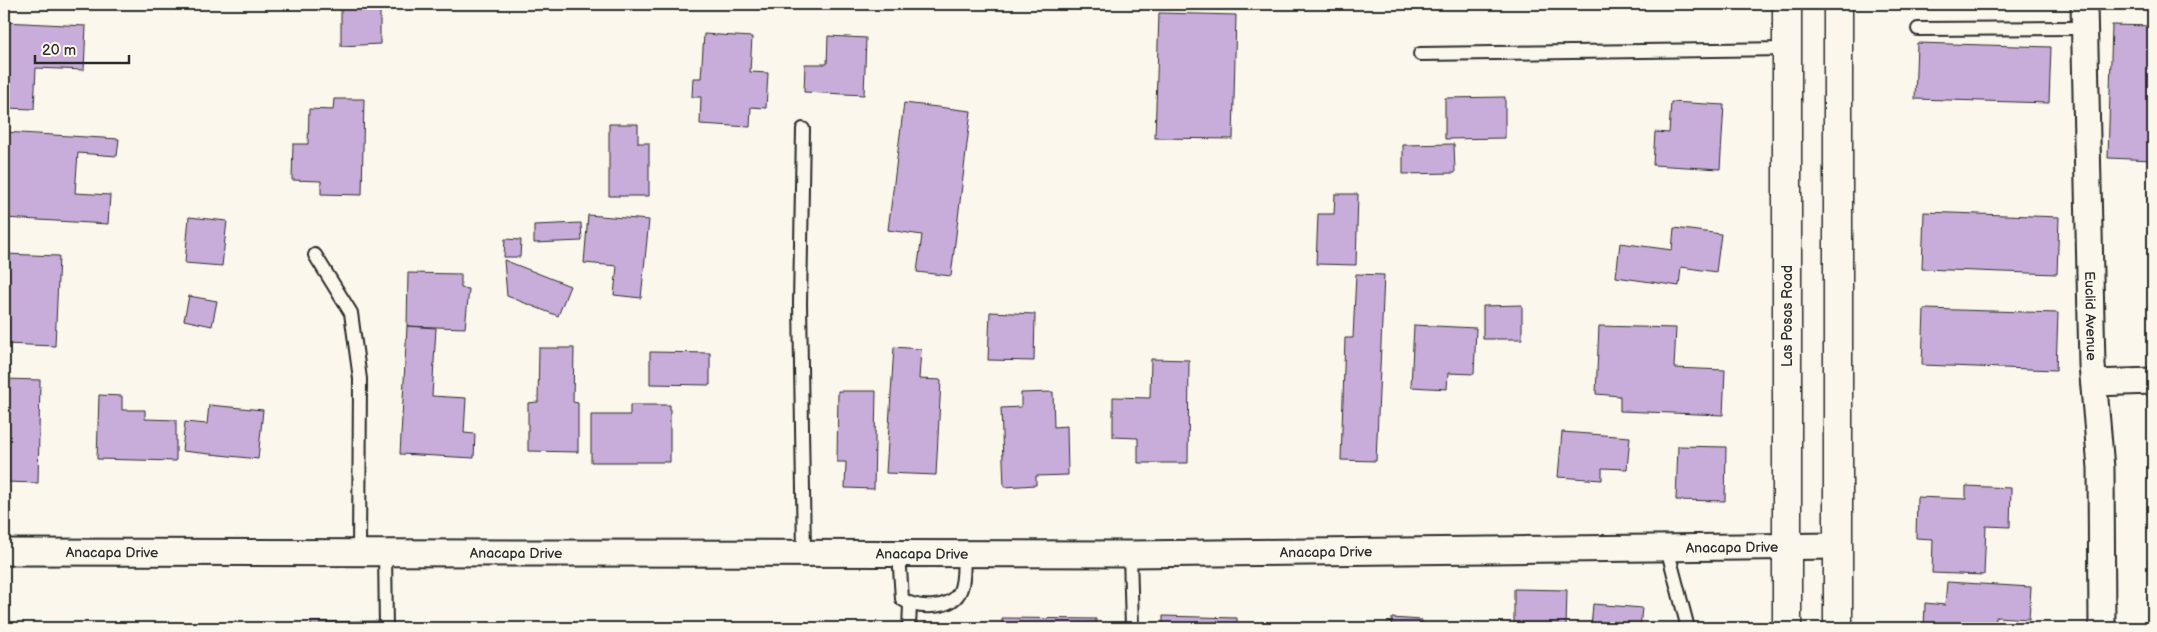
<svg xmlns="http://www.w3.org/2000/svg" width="2157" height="632" viewBox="0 0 2157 632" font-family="'Balsamiq Sans',sans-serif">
<rect width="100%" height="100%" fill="#fbf7ec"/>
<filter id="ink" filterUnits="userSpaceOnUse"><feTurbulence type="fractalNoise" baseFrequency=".02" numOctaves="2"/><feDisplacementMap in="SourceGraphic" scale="10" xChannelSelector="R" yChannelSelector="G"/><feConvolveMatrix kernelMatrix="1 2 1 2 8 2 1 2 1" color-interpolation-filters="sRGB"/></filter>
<g filter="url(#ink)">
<!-- building -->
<path fill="#c8adda" stroke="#2b2b2b" d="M1402,4H1474L1402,5Z
M1975,4H2048V7Z
M341,5H380V44L341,46Z
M1159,13L1236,15L1233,139L1155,138Z
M4,22L86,26L84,70L36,68L34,109L4,108Z
M2112,25L2153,26V160L2108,158Z
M704,34L752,37L750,72L768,73L766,108L751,107L750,127L700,124L701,97H692L693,78H701Z
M828,36L866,38L864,95L804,92L805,64H827Z
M1917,43L2051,47L2049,103L1915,99Z
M1505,97V138L1445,139V98Z
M334,99H364L362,195L321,194V181L292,180L293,144H308L309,109L333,110Z
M1671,102L1724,105L1720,169L1653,165L1655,132L1669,133Z
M904,103L971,111L951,276L917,272L922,235L888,230Z
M609,124H638V143H649V196H609Z
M4,132L119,139L117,156L78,153L75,193L110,195L108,224L4,218Z
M1454,144L1455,173L1403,174V145Z
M1335,194H1358L1356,265L1316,264L1318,214H1334Z
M1924,212L2059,217L2057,274L1922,269Z
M588,215L649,220L641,298L614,295L617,266L584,263Z
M189,217L227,221L222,266L185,263Z
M581,223L582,241L534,243V225Z
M1674,228L1721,234L1716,272L1681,267L1679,286L1616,277L1620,243L1672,250Z
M505,239L521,240L520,257H504Z
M4,254L59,256L55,346L4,344Z
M504,260L570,286L558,316L507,296Z
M408,273L461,274V288L469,289L465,328L407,326Z
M1356,274L1384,275L1376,461L1341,460L1345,338H1353Z
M189,296L217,301L212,326L184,320Z
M1522,305V339H1483V306Z
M1924,309L2058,313L2056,370L1922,365Z
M990,312L1035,314L1034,361L988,360Z
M1414,325L1476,328L1474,374L1448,373L1447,389L1411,387Z
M407,326L436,328L432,396L466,398L464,433L475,434L474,458L400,454Z
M1599,326L1676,328L1674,368L1725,370L1723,415L1620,411V396L1596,394Z
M894,347L921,349L919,379L941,380L936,475L886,473Z
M539,348H574L573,402L578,403V452L528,451V403L538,402Z
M650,352L710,353V385L650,384Z
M1151,359L1189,360L1188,463H1138V438L1113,437V397L1150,398Z
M4,379L40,380L38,483L4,482Z
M838,391H876L874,489L845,488L846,462H837Z
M1053,392L1054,427L1067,426L1068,475L1036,476V485L1004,487L1001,408L1021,407V393Z
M99,395L122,396V410H145V419L176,420V461L97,459Z
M209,405L263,410L258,459L182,451L185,422L207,424Z
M630,405H670V462H591V415H630Z
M1562,432L1630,437L1627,469L1602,468V480L1558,477Z
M1678,446L1726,447L1725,501L1676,500Z
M1966,486L2011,488L2010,527L1986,526L1984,575L1932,573L1933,539L1916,538L1917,497L1966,499Z
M1947,582L2031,587L2029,619L1996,617L1995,628H1924L1925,603L1945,605Z
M1514,589L1567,590L1566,628H1514Z
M1593,604L1642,608L1640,628H1591Z
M1163,616L1237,618V628H1163Z
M1002,618L1096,619V628H1002Z
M1392,618L1422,620L1421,628H1391Z
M378,621V628H311V622Z"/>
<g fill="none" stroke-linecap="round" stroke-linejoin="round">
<!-- lane casing -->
<g stroke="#2b2b2b" stroke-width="16">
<path id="lane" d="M1918,29L2084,28
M1420,54L1786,49
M803,129L800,303L804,553
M315,255L351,313L360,379L359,552
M1667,548L1688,628
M385,552L386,628
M899,553L902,599C916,609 949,610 959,593C965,582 963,566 964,554
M1130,554L1132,628
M909,628L910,605"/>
</g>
<!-- street casing -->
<g stroke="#2b2b2b" stroke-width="29">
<g id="street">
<path id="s1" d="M2084,4L2092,365L2101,468L2102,628"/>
<path d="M2094,383L2153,381"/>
<path id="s2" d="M4,552L1130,554L1838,546"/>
</g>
</g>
<!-- secondary casing -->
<g stroke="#2b2b2b" stroke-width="31">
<path id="secondary" d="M1787,4V628
M1838,4V628"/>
</g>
<!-- lane -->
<use href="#lane" stroke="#fbf7ec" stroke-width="12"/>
<!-- street -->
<use href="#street" stroke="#fbf7ec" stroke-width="25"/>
<!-- secondary -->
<use href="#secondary" stroke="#fbf7ec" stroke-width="28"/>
</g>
</g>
<g text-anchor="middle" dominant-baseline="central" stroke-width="4" stroke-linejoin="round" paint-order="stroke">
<!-- street labels -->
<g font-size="14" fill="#2b2b2b" stroke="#fbf7ec">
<text transform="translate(1787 316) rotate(-90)">Las Posas Road</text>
<text stroke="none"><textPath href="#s1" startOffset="312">Euclid Avenue</textPath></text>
<text stroke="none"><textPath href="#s2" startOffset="1728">Anacapa Drive</textPath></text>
<text stroke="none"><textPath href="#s2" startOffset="108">Anacapa Drive</textPath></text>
<text stroke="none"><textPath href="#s2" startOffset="1322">Anacapa Drive</textPath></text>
<text stroke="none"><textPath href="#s2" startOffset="512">Anacapa Drive</textPath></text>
<text stroke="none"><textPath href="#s2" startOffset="918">Anacapa Drive</textPath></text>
</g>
</g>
<!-- margin -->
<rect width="2157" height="632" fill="none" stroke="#fbf7ec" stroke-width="20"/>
<rect x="10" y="10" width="2137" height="612" fill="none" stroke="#2b2b2b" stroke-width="2" filter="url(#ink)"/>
<!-- scale -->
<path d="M35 55v8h94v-8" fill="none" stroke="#2b2b2b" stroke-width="2.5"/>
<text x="42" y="55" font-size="15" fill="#2b2b2b" stroke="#fbf7ec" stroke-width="4" paint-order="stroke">20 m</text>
</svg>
